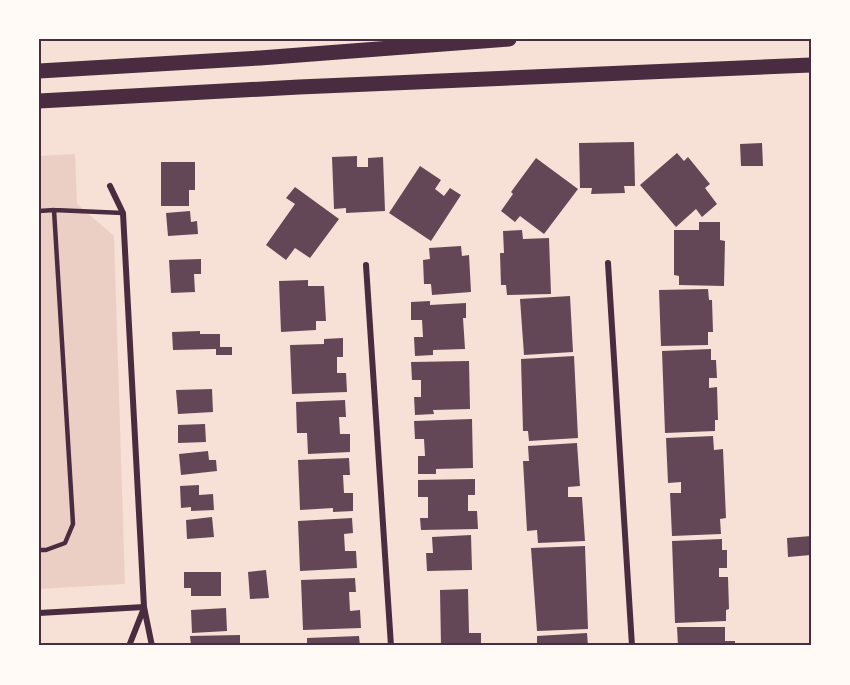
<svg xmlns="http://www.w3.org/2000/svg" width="850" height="685" viewBox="0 0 850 685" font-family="'Noto Sans',sans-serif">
<rect width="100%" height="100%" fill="#f7e1d7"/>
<!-- green -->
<path fill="#ebcfc5" d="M75,154L77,204L114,236L125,584L39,589V156Z"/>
<!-- building -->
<path fill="#644757" d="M634,142L635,186H624L625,193L591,194L592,188H580L579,143Z
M762,143L763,166H741L740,144Z
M677,153L684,161L688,157L710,184L705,188L717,204L702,217L696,209L676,227L640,185Z
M357,156V167H368V158L383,157L385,211L346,213V208L334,209L332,157Z
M536,158L578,189L544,234L520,216L515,222L501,211L513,194L511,192Z
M161,162H195V190H189V206H161Z
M420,166L441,180L435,189L444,196L450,188L461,195L431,241L389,213Z
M295,187L339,219L310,258L295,248L286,260L266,245L295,204L286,198Z
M190,211L191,222L197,221L198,234L168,236L166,213Z
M699,222H720V240L725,241L724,286L679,285V276L674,275V230H699Z
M522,230L523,239L549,238L551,294L507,295L506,285H501L500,253H504L503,231Z
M461,246L462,256L469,255L471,292L432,295L431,284H424L423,260L430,259L429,248Z
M201,259V274H194L195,292L171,293L169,260Z
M308,280V286H324L326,321H316V330L281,332L279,281Z
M708,289L709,300H712L713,332H708V345L661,346L659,290Z
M570,296L573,352L524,355L520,299Z
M430,301V305L466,303V318H463L465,349L433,350V355L415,356L414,337H423L422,320H411V302Z
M200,331V334H220V347H232V355H216V349L173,350L172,332Z
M343,338V357H337V373H346L347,392L292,394L290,345L324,344V339Z
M711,349V360H716L717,378H709V388L717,387L718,420H715V431L665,433L662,351Z
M574,356L578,438L529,441L528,431H523L521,359Z
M469,361L470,409L433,410L434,414L415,415L414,397H421V380H412L411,362Z
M212,389L213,412L178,414L176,390Z
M345,400L346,417H339L340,434H350V452L308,454L307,433H297L296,402Z
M472,419L473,468L436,469V474H418V456H425L424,439H415L414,421Z
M205,424L206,442L178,443V425Z
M713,436L714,450L723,449L726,518L720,519L721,534L672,536L670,493H681V482L668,483L666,438Z
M577,443L580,486L568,487V497H582L585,541L538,543L537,530L527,531L523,461H529L528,446Z
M208,451L209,460H216L217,471L181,475L179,454Z
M349,458L350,475H343L344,493H353V511L333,512V508L300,510L298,460Z
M475,479V495H468V511H477L478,529L421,530L420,518H428V497H418V480Z
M199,485V495L213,494L214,510L191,511V507L181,508L180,486Z
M212,517L214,537L187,539L186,520Z
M352,518L353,533L344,534L345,551H356L357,568L300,571L298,521Z
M471,535L472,570L427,571L426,553H433L432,537Z
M811,536V555L788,557L787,538Z
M722,539V550H727V568H719V577H728L729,609L726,610V621L675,623L672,541Z
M585,546L588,629L537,631L531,548Z
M266,570L269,598L250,599L248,572Z
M184,572H221V596H191V588H184Z
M355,578L356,592H349L350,611L360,610L361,628L303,630L301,580Z
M468,589L469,633H481V646H441L440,590Z
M226,608L227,631L192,633L191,610Z
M677,627H725V641H735V646H678Z
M587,633L588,646H537V636Z
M240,635V646H191L190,636Z
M359,636L360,646H307V638Z"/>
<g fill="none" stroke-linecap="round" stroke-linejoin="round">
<!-- service -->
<path stroke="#4a2c40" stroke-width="4.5" d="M54,210L123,213
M39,211L54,210L73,524L65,543L46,550H39"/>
<!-- minor -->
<path stroke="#4a2c40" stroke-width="6" d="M110,186L123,213L144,607L152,646
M608,263L632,646
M366,265L391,646
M39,613L144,607
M129,646L144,608"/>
<!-- primary -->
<path stroke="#4a2c40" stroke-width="15" d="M39,71L260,58L509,39
M39,101L299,87L811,65"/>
</g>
<!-- border -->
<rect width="850" height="685" fill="none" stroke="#fffaf5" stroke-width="81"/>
<rect x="40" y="40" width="770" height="604" fill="none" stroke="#4a2c40" stroke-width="2"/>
</svg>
